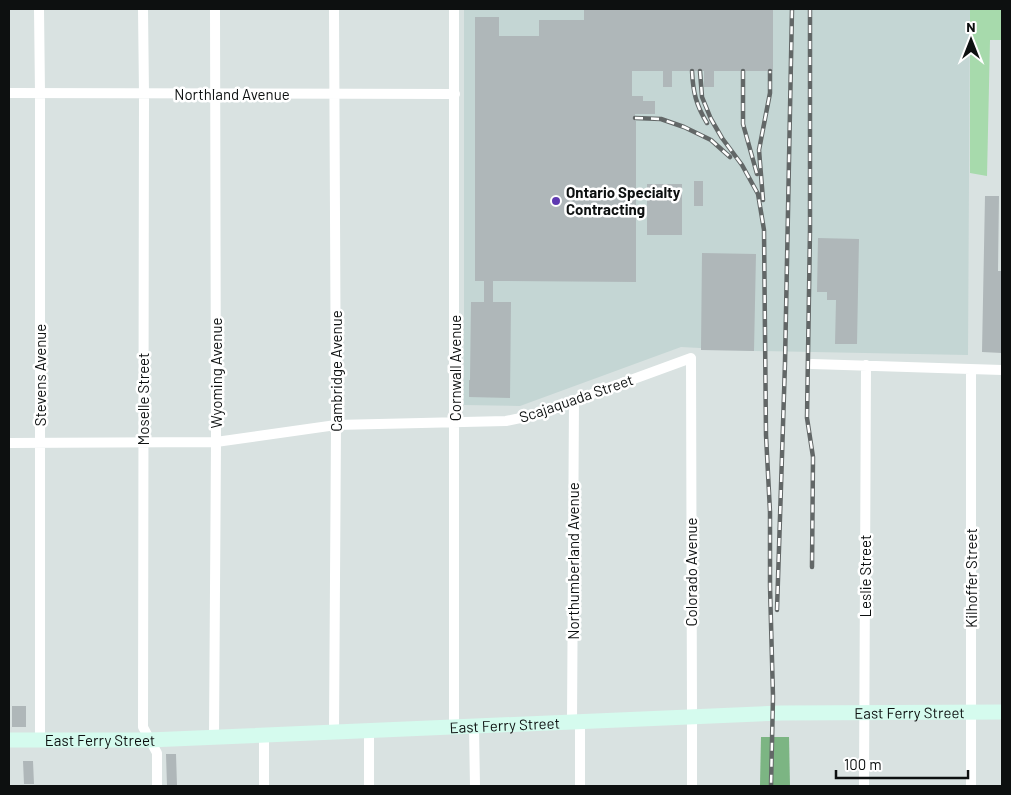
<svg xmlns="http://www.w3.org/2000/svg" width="1011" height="795" viewBox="0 0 1011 795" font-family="Barlow,sans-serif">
<rect width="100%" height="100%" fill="#d9e2e1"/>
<!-- built -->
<path fill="#c4d6d4" d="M464,9H970L968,355L756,351L681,347L520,406L464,405Z"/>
<!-- green -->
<path fill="#a7daac" d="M970,9H1002V40H990L987,176L970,173Z"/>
<!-- forest -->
<path fill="#7cb583" d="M761,737H789L790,786H760Z"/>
<!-- building -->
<path fill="#afb7b9" d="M584,9H773V71H714V87H704V71H672V87H663V71H632V96H643V101H655V114H635V121H636V282L493,281V302H511L510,398L469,397V380H470L471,302H484V281H475V17H499V36H539V20H584Z
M694,181H703V206H694Z
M647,184H682V235H647Z
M985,196H999L998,271H1002V353L982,352Z
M818,238L859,239L857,344H835L836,300H827V292H817Z
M702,253L756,254L754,351L701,350Z
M12,706H26V727H12Z
M166,754H176L177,786H167Z
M23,761H33L34,784H24Z"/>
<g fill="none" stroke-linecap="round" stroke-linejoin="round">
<!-- street -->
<path stroke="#fff" stroke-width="10" d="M39,9L40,93V741
M143,9L144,94L143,727L157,753V786
M9,93L455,94
M812,364L1002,370
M9,443L216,442L336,425L506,421L535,415L691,358L692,716V786
M580,721V786
M572,722L574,401
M474,726L475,786
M454,727V9
M369,731V786
M334,732L336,425L334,9
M264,735V786
M214,737L216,442L215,9
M864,786L866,365
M971,786V370"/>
<!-- secondary -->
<path stroke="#d5fbee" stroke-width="15" id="s1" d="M9,740H149L781,713L1002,712"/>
<!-- rail casing -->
<g stroke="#626767" stroke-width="4.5">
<path id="rail" d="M810,9V230L807,418L813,457L812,567
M692,71C693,92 696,105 707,123
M700,71L702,97L711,119L722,138L742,165L758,194L764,230L766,435L770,512V586L773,697L771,786
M743,71V124L757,174
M635,118L661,119L684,127L711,140L730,157
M763,200L759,150L770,93V71
M777,610L785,363L792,9"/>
</g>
<!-- rail -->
<use href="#rail" stroke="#fff" stroke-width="2.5" stroke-dasharray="8" stroke-linecap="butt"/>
</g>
<!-- markers -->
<circle fill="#5e39b1" stroke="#fff" stroke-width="2" cx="556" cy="201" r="5"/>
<g text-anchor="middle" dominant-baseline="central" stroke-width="5" stroke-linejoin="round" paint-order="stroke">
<!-- street labels -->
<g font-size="15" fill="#0d1010" stroke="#fff">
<text x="232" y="94">Northland Avenue</text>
<text transform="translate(455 368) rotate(-90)">Cornwall Avenue</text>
<text transform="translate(336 371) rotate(-90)">Cambridge Avenue</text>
<text transform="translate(216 373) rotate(-90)">Wyoming Avenue</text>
<text transform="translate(40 375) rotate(-90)">Stevens Avenue</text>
<text transform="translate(576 398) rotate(-19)">Scajaquada Street</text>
<text transform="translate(143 399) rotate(-90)">Moselle Street</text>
<text transform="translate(573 561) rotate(-90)">Northumberland Avenue</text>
<text transform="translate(691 572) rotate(-90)">Colorado Avenue</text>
<text transform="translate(865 576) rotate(-90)">Leslie Street</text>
<text transform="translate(971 578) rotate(-90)">Kilhoffer Street</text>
<text stroke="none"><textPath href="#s1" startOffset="901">East Ferry Street</textPath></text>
<text stroke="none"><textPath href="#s1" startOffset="496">East Ferry Street</textPath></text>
<text stroke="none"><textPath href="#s1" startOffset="91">East Ferry Street</textPath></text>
</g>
<!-- poi labels -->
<g font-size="15" font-weight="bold" fill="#0d1010" stroke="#fff" text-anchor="start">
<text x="566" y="192">Ontario Specialty<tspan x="566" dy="17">Contracting</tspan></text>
</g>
</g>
<!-- border -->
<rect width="1011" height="795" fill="none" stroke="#0d1010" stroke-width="20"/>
<!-- north arrow -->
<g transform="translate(971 40)" stroke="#ffffff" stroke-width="4" paint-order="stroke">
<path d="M0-4L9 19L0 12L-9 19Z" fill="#0d1010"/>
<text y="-8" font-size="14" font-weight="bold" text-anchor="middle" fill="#0d1010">N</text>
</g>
<!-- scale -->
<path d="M836 770v8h132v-8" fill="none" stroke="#0d1010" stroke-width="2.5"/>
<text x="844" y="770" font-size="15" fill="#0d1010" stroke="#ffffff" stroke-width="4" paint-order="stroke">100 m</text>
</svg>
